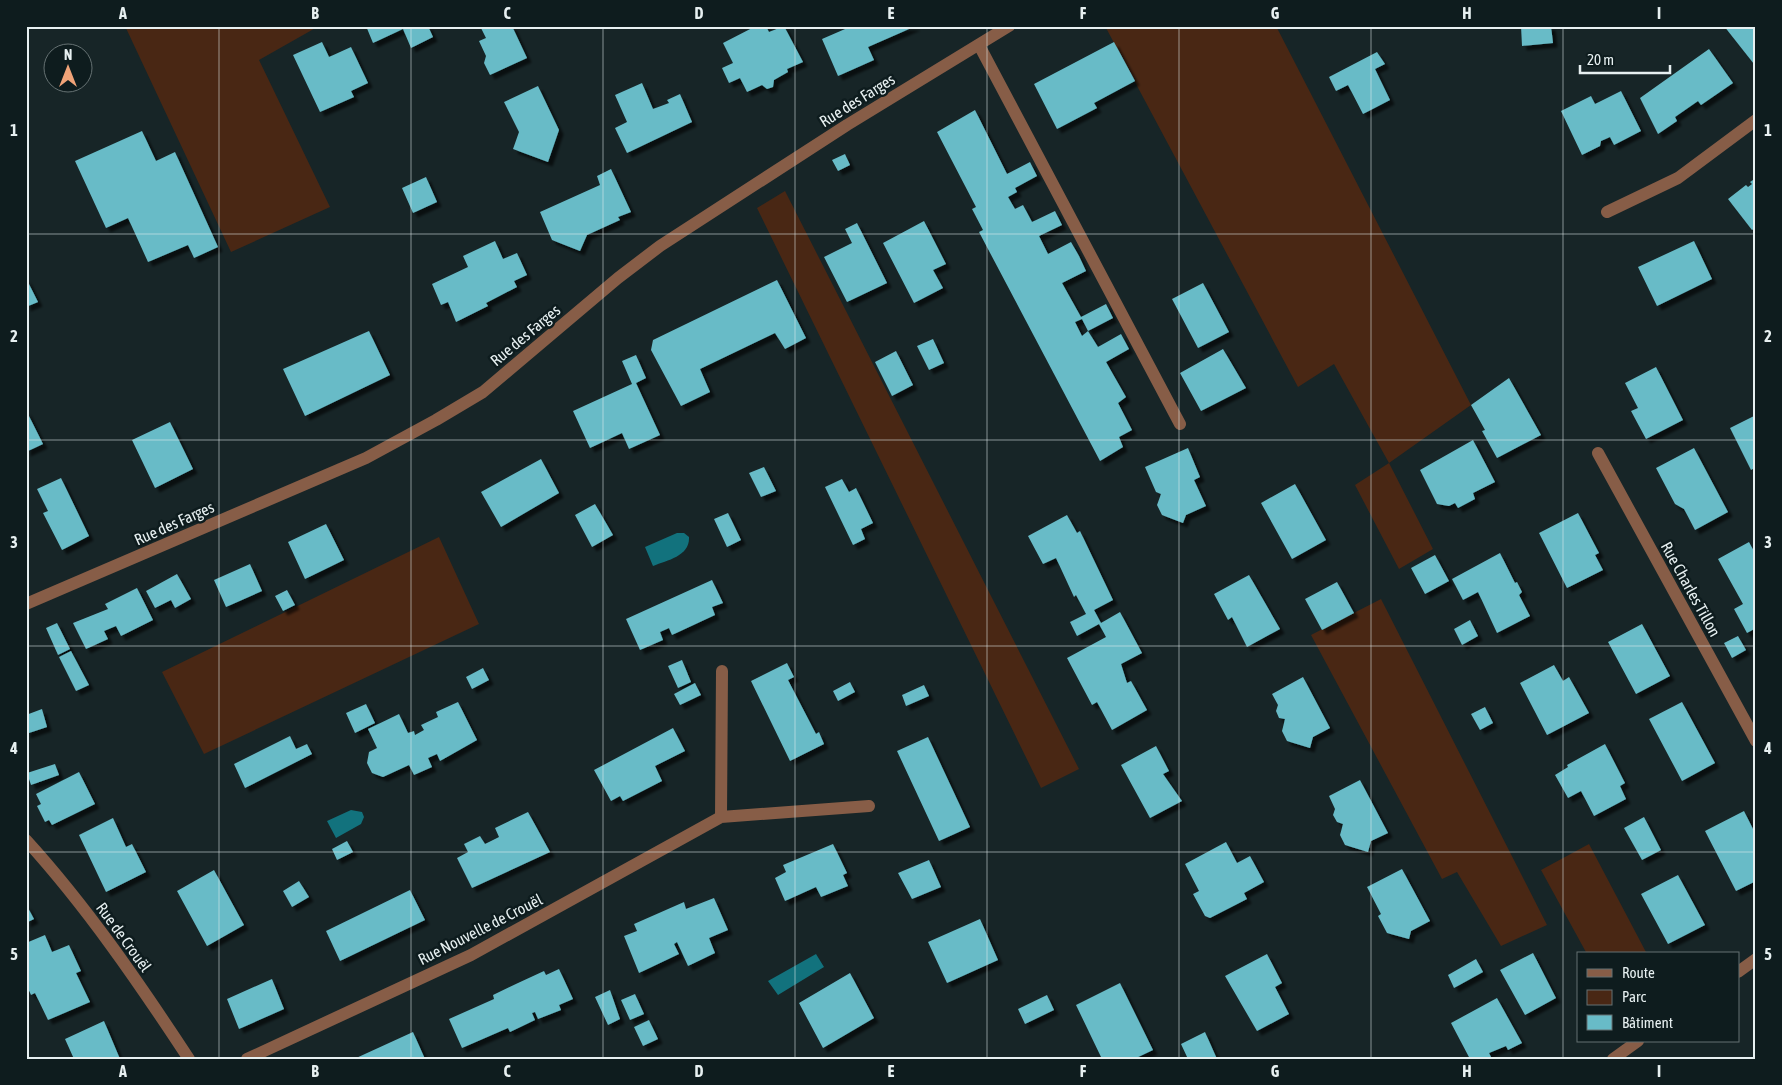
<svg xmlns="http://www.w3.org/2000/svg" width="1782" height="1085" viewBox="0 0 1782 1085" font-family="'Asap Condensed',sans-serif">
<defs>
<filter id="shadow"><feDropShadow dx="4.5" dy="4.5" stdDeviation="1" flood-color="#0009"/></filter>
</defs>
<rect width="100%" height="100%" fill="#172527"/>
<!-- green -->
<path fill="#492714" d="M125,26H319L259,60L330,207L231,252Z
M1105,26H1276L1471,405L1389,463L1433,549L1399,569L1355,485L1389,463L1334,364L1298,387Z
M785,191L1079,769L1041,788L757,208Z
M439,537L479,624L204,754L162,672Z
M1381,599L1547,925L1501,946L1457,872L1442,879L1311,635Z
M1589,844L1647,954H1587L1541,870Z"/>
<!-- water -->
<path fill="#12727d" d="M677,533H684L689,537C690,556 668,560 653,566L645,547Z
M351,810L362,812L364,817L361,824L336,838L327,821Z
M816,954L824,967L778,995L768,981Z"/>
<!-- building -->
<path fill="#68bbc7" filter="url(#shadow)" d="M366,26H428L433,37L411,48L403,29L373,43Z
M480,26H512L527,58L490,75L484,63L486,56L479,41L486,38Z
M756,26H766L769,32L784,26L803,62L787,69L788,72L774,80L773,87L767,89L762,85L747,92L740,78L729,83L722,68L733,63L723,43Z
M852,26H916L868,47L874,60L838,76L822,39Z
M1521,26H1551L1553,43L1522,46Z
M1724,26H1756V62L1754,64Z
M322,42L329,57L351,47L368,83L351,91L354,97L320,112L293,55Z
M1114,42L1135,81L1094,103L1097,108L1057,129L1034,84Z
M1709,49L1733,83L1701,105L1698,101L1675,117L1677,121L1658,134L1640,98Z
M1377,52L1385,64L1375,69L1390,100L1363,114L1348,85L1336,91L1329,77Z
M642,83L653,109L669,103L667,100L680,94L692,122L627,153L615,128L627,122L615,95Z
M538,86L559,130L548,162L513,149L519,132L504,102Z
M1621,91L1641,131L1614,145L1610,137L1601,141L1600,146L1582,155L1561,111L1591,96L1595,104Z
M975,110L1007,174L1030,162L1037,176L1015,188L1017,192L1008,197L1015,209L1023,205L1032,222L1055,211L1062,225L1039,236L1048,254L1071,242L1079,256L1086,271L1062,283L1081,317L1106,304L1113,318L1088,331L1082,319L1075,322L1082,336L1088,331L1098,347L1121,334L1129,349L1106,362L1126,397L1118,403L1132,430L1119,437L1123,447L1100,461L979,232L983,230L972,209L976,207L937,132Z
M142,131L156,161L175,152L218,247L194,258L188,245L148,262L128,218L106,228L75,161Z
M845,154L850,165L838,171L832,160Z
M611,169L631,212L618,217L620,220L587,235L580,251L552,240L540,212L600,185L597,176Z
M426,177L437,202L413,213L402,188Z
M1756,178V227L1752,230L1728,199L1746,185L1748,187L1752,184L1750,182Z
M924,221L946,264L933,270L943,288L914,303L883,243Z
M857,223L887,283L847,302L824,257L852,243L845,229Z
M495,241L503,259L517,253L527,275L514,281L517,287L486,303L488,306L456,322L448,302L441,305L432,284L468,267L463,256Z
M1694,241L1712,279L1657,306L1638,267Z
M26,278L38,302L26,307Z
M777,280L806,338L785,349L775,333L700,369L710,392L681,406L651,350L653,340Z
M1203,283L1229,332L1198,348L1172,299Z
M369,331L390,375L305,416L283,369Z
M933,339L944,363L929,370L917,346Z
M1223,349L1246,388L1201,411L1180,373Z
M896,351L913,385L892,396L875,362Z
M636,355L646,378L636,383L660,435L629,449L622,433L590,448L573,411L632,384L622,361Z
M1656,367L1683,420L1646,439L1631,411L1638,408L1625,383Z
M1509,378L1541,435L1497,458L1482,431L1485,430L1471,405Z
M26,410L43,444L26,452Z
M1756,415V467L1751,470L1730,428Z
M170,422L193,469L155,488L132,440Z
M1473,440L1495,482L1473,493L1475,499L1458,508L1455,503L1449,506L1437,504L1420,470Z
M1188,448L1200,477L1194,480L1206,506L1186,515L1183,523L1162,515L1157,505L1161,494L1156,492L1145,467Z
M1694,448L1728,512L1695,530L1684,509L1675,504L1656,468Z
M541,459L559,493L501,527L481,492Z
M764,467L776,491L761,497L749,473Z
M61,478L89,536L62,550L43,513L48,511L37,489Z
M842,479L849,492L856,488L873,523L861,529L865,539L853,545L825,487Z
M1295,484L1326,540L1292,559L1261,503Z
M595,504L613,535L592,547L575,515Z
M728,513L741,540L727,547L714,519Z
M1578,513L1599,553L1595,555L1603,570L1567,588L1539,533Z
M1067,515L1077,533L1080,531L1113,600L1094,610L1101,623L1120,612L1142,653L1121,664L1127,683L1131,681L1147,710L1112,730L1097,702L1092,705L1067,658L1106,637L1099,624L1077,636L1070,622L1086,614L1076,595L1074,597L1056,558L1043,564L1028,536Z
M326,524L344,560L305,579L288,542Z
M1749,542L1756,555V628L1747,633L1734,609L1743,604L1718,559Z
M1500,553L1515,583L1517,582L1522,592L1519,595L1530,616L1497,633L1478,592L1463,600L1452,579Z
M1435,555L1449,581L1425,594L1411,568Z
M250,564L262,591L226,607L214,580Z
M177,574L191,599L175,608L171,600L155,608L146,591Z
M1249,575L1280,629L1247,647L1232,617L1228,620L1214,594Z
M712,580L723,603L712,607L715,615L672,635L669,628L660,632L663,640L640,650L626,619Z
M1337,582L1354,613L1322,630L1305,599Z
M137,588L153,620L121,636L116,626L104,631L108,639L86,649L73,623L108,609L105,604Z
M287,590L295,605L283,611L275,596Z
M1470,620L1478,636L1462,645L1454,629Z
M57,623L70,649L58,655L46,628Z
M1642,624L1670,676L1636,694L1608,642Z
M1738,636L1746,650L1732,658L1724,643Z
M71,651L89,685L76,691L59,657Z
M682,660L691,682L678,688L668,666Z
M787,663L794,677L788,680L816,734L819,732L824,744L790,761L751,681Z
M1554,665L1563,681L1569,677L1589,713L1547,735L1520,683Z
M483,668L489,680L472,689L466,677Z
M1303,677L1330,728L1313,737L1310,748L1287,741L1282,731L1285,719L1279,718L1276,711L1278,705L1272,694Z
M850,682L855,692L838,701L833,691Z
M695,683L701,695L680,705L674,694Z
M924,685L929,696L906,706L902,695Z
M458,702L477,740L440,761L437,754L428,758L432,767L414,775L409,765L383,777L372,773L367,763L369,752L377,748L368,729L399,714L408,733L414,731L415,735L424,730L421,725L438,717L436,712Z
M1682,702L1715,763L1682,781L1649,719Z
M366,704L375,723L355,733L346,713Z
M1485,707L1493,723L1480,730L1471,714Z
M42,709L47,727L26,734V715Z
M673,728L685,751L655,766L662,781L623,801L620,796L611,801L594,770Z
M290,736L296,749L307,744L312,754L245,788L234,764Z
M928,737L970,827L939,841L897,751Z
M1605,744L1625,783L1620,786L1626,799L1594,816L1581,791L1568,798L1555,775L1568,767L1567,765Z
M1156,746L1169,771L1163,774L1182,801L1150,818L1121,765Z
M55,764L59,775L31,785L27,773Z
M79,772L95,804L52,825L49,820L45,822L37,806L41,804L36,794Z
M1360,780L1388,833L1371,841L1368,852L1345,845L1340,835L1343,824L1337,822L1333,815L1335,809L1329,796Z
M1744,811L1756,835V881L1736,891L1705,831Z
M528,812L550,852L472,888L457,858L468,852L464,844L480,836L485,844L499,837L495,828Z
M1644,817L1661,850L1642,860L1624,828Z
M113,818L126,847L132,844L146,872L106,892L79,835Z
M347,841L353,852L337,860L332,849Z
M1226,842L1237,863L1250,856L1264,882L1244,893L1247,899L1210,918L1205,916L1193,894L1199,891L1185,864Z
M833,844L847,873L843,875L848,886L821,897L816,887L785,901L775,878L786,872L783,865Z
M929,860L941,887L912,899L898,873Z
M1402,869L1430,921L1411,931L1409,939L1387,933L1378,916L1381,914L1367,887Z
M214,870L244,925L207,946L177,891Z
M1678,875L1705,925L1668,944L1641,894Z
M299,881L309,897L292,907L283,891Z
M410,890L425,920L340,961L326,931Z
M714,898L728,930L709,938L715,953L688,966L677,942L674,944L679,954L639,973L624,936L637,931L634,924L684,902L686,909Z
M26,904L34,919L26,923Z
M980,919L998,960L947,983L928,942Z
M45,935L52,952L69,945L81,971L76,973L90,1002L48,1020L35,993L31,995L26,984V943Z
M1533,953L1556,998L1525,1015L1500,970Z
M1267,954L1282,983L1275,987L1289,1014L1257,1031L1225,976Z
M1476,959L1483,972L1454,988L1448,975Z
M559,969L573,999L559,1005L561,1010L538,1019L535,1012L532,1013L535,1020L510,1032L508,1028L462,1048L449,1019L494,999L493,995L518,983L544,971L546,975Z
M850,973L874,1018L823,1048L799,1003Z
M272,979L284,1009L239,1029L227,999Z
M1120,983L1153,1050L1134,1059H1102L1076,1005Z
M610,990L620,1019L608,1025L595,997Z
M635,994L644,1014L630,1020L621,1000Z
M1047,995L1054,1010L1025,1024L1018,1009Z
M1497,998L1522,1043L1508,1050L1506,1046L1489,1053L1492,1059H1470L1451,1023Z
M649,1020L658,1039L643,1046L634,1027Z
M104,1021L120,1059H74L65,1039Z
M413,1032L425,1059H354Z
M1205,1032L1217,1059H1188L1181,1044Z"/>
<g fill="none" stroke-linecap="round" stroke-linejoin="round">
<!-- service -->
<path stroke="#875d47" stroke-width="12" d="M979,45L1180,424"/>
<!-- minor -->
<path stroke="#875d47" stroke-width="12" d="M1607,212L1678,178L1756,120
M1598,453L1756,741
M26,604L366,458L436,420L483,392L618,278L660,246L847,125L1009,26
M721,817L722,671
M26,840C87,907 139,983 189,1059
M1738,972L1756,959
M247,1059L471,955L721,817L869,806
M1613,1059L1638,1041"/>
</g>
<!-- grid -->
<path fill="none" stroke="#e7f0f1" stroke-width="1" stroke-opacity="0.55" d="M219,26V1059M411,26V1059M603,26V1059M795,26V1059M987,26V1059M1179,26V1059M1371,26V1059M1563,26V1059M26,234H1756M26,440H1756M26,646H1756M26,852H1756"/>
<g text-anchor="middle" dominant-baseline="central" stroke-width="5" stroke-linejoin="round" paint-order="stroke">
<!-- street labels -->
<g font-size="16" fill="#e7f0f1" stroke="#0e1c1e">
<text transform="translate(857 100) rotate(-32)">Rue des Farges</text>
<text transform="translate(525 335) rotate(-40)">Rue des Farges</text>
<text transform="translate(174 523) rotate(-24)">Rue des Farges</text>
<text transform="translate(1691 589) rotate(61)">Rue Charles Tillon</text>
<text transform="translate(480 929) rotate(-27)">Rue Nouvelle de Crouël</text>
<text transform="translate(124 937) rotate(54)">Rue de Crouël</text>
</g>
</g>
<!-- border -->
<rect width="1782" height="1085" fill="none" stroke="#0e1c1e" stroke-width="55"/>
<!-- legend -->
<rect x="1577" y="952" width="162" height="90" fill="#0e1c1e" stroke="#657172"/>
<rect x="1587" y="969" width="25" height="8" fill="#875d47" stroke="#657172"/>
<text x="1622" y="978" font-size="15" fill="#e7f0f1">Route</text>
<rect x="1587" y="990" width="25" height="15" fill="#492714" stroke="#657172"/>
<text x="1622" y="1002" font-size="15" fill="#e7f0f1">Parc</text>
<rect x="1587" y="1015" width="25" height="15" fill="#68bbc7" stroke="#657172"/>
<text x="1622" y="1028" font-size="15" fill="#e7f0f1">Bâtiment</text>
<!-- north arrow -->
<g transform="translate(68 68)"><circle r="24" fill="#0e1c1e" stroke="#657172"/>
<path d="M0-4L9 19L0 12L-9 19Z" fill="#f0a378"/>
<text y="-8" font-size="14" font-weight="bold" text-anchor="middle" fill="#e7f0f1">N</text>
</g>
<!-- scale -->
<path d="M1580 65v8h90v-8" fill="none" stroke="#e7f0f1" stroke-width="2.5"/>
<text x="1587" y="65" font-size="15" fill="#e7f0f1" stroke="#0e1c1e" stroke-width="4" paint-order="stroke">20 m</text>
<rect x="28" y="28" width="1726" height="1030" fill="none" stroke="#e7f0f1" stroke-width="2"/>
<g font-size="16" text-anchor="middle" font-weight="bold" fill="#e7f0f1">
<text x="123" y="19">A</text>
<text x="315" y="19">B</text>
<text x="507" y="19">C</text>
<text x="699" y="19">D</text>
<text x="891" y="19">E</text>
<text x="1083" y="19">F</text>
<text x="1275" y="19">G</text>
<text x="1467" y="19">H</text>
<text x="1659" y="19">I</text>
<text x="14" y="136">1</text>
<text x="1768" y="136">1</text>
<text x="14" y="342">2</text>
<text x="1768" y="342">2</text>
<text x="14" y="548">3</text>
<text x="1768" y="548">3</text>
<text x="14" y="754">4</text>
<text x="1768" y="754">4</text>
<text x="14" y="960">5</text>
<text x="1768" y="960">5</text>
<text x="123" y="1077">A</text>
<text x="315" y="1077">B</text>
<text x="507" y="1077">C</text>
<text x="699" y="1077">D</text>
<text x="891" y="1077">E</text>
<text x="1083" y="1077">F</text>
<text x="1275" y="1077">G</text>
<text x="1467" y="1077">H</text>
<text x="1659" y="1077">I</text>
</g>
</svg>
